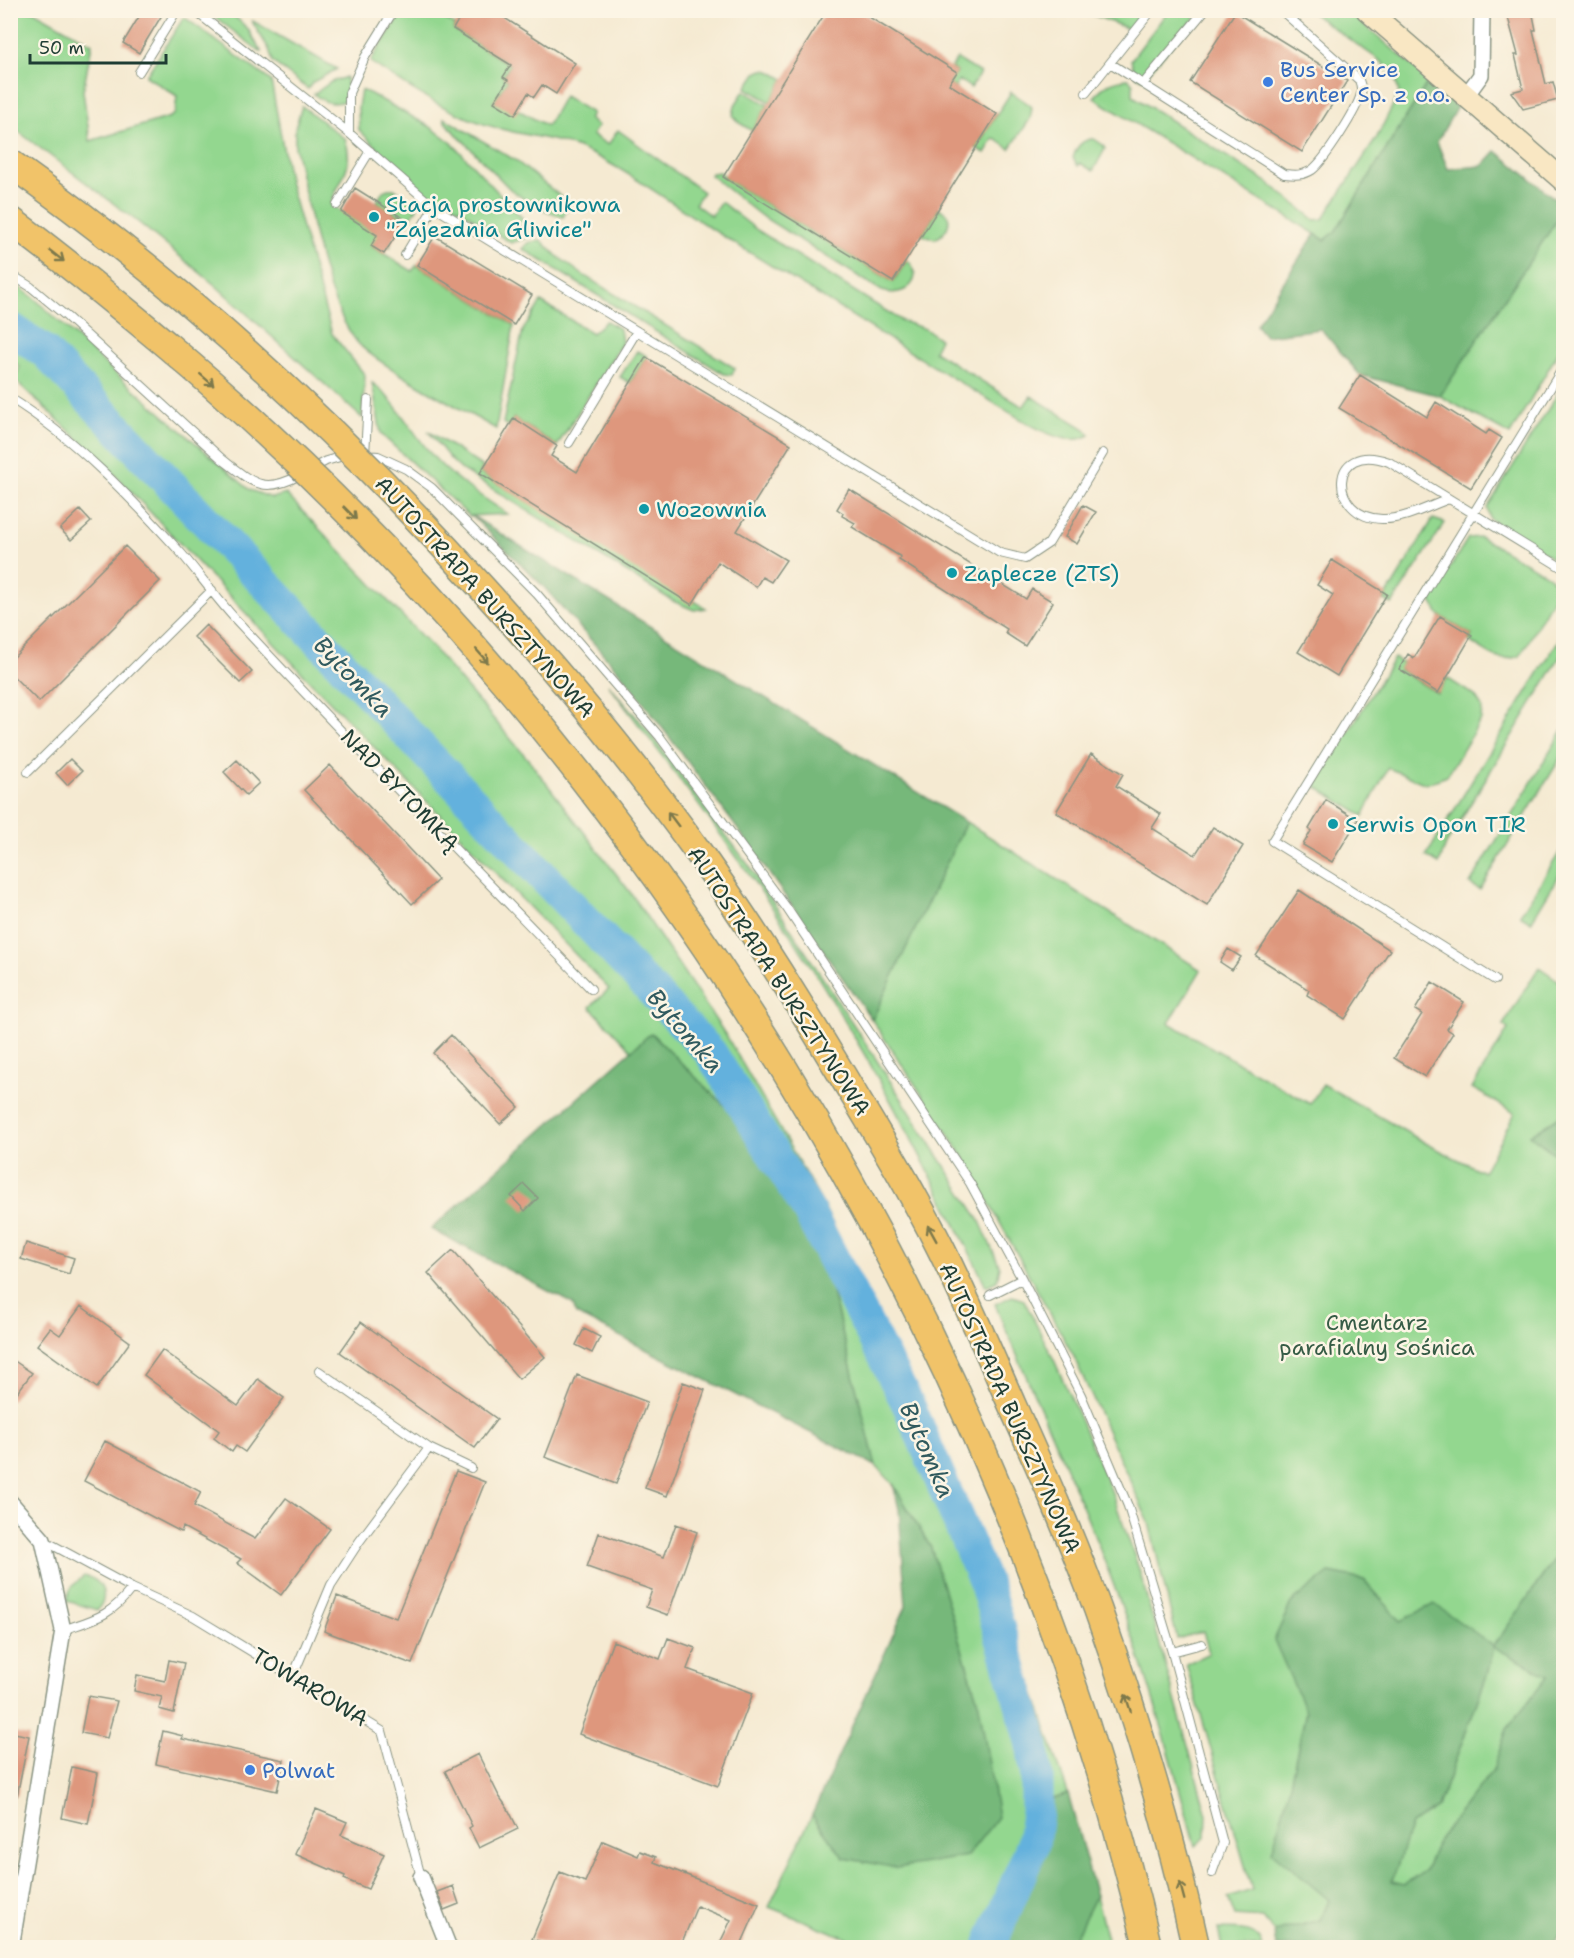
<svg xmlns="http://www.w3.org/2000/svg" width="1574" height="1958" viewBox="0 0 1574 1958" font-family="'Shantell Sans',sans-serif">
<rect width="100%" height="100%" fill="#fcf5e5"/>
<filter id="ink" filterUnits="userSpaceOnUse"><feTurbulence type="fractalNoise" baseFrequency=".0167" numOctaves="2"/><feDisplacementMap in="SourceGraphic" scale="12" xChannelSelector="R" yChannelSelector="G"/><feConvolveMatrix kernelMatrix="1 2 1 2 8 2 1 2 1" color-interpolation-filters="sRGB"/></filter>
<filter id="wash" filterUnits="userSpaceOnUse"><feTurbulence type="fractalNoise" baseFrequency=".008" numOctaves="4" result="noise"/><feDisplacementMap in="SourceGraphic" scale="24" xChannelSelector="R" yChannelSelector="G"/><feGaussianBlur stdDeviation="1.35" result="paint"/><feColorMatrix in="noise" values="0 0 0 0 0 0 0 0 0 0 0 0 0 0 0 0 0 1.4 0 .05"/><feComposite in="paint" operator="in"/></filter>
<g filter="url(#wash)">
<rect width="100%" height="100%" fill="#f5ead2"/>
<!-- green -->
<path fill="#93d78f" stroke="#598a62" stroke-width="1.5" d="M11,10L34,11L92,44L83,91L90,141L170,117L175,113L177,96L146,76L184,17L271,81L290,185L332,334L365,375L362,418L215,285L138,222L11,126Z
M207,11H229L248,29L262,53Z
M403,11H414L419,13L422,11H432L455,25L453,29L510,65L503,77L508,80L494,102L518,110L547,126L564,96L592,113L589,119L598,126L592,135L608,145L618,130L703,192L695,204L711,216L721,202L757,230L902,321L925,329L940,339L934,351L1023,407L1031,396L1085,429L1090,435C1070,446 1048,434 1029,424C926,363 825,299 723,236C679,209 638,177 592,154C560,138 534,138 501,129C453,117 412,90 372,63L371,60Z
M1083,11H1144L1129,29Z
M1168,11H1201L1143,79L1135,75L1131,60Z
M1309,11H1348L1429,80L1335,232L1325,240L1094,98C1102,85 1113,80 1129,79L1133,84V96L1267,182L1315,220L1323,219L1376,139L1399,93L1396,81L1382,62Z
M251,20L337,69L313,82L308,89L273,62L269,49Z
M957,59L980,73L971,88L959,80L955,88L949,84L957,72L951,68Z
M763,70L770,71L784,79L770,102L746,88L756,73Z
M346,77L347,95L345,101C331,105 325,103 314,94L331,82Z
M361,90L369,93L429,126L452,143L538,235L511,243L458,208L423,193L359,130L358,107Z
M744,91L768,105L752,131L738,122L733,116L735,105Z
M1011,92L1030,105L1032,108L1030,119L1010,149L994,138L985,153L976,148Z
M302,106L345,139C356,169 337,181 331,205L391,243L390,247L376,239L371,246L412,271L417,265L514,325L496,429C463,410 429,392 397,372C384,363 368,355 357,342C322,298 308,202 295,147V128Z
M444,118L515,160L570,204L563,217L534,206L510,189L445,122Z
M1094,139L1103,145L1105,149L1093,171L1080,163L1078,166L1073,158C1076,147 1082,139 1094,139Z
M720,172L723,177L893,282L907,260C927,278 905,299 882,291L760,215L710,175L712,173Z
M388,189H394L417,204V208L406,225L404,223L405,219L377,202L383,191Z
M939,208L948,215C951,227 945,234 935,239L922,235Z
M1563,211V344L1510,435L1440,396Z
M541,240L557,256L583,275L735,368L732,375L724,374L523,249L528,243Z
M10,281L34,298L114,372L250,490L272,498L286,494L432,647L527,758L630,892L727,1037L824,1206L893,1346L964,1502L1013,1628L1068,1794L1028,1807L1017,1872L983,1947H869L769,1907L812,1815L844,1858L979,1705L931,1548L893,1484L876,1466L825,1264L745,1126L651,1033L632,1051L590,1007L609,989L304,675L104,463L15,380L20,366L11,362Z
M541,302L592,333L606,321L620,329L622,343L557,446L514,418L508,426L503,423L523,330Z
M637,351L647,356L630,383L620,377Z
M372,383C390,393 416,437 431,454C452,479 481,496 508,514L469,516L381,434Z
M1563,385V565L1490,519L1487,508Z
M428,431L483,467L480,473L706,608L694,610L673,601L462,470L451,460Z
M1433,519L1445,523L1392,604L1384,600Z
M1480,537L1549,576L1557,587L1554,597L1520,656C1496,664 1489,653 1469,641L1472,635L1440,616L1430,600L1468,538Z
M1563,633V652L1446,844L1439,864L1426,856Z
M1394,658L1403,663L1399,670L1437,693L1447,678L1475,696L1482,707L1481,720L1447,776L1426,784L1388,768L1363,816L1315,786Z
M608,684L646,728L750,867L874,1056L979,1219L1000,1267L997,1281L986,1286C938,1187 887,1089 829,995C762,886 684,785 608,684Z
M1563,730V754L1480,890L1470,884Z
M966,822L1201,970L1169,1023L1310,1104L1323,1084L1429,1145L1483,1172L1515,1113L1472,1088L1508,1029L1503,1025L1539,967L1563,984V1114L1530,1135L1563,1160V1547L1494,1646L1549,1676L1507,1729L1493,1770L1438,1840L1425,1871L1404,1885L1391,1882L1411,1824L1438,1807L1487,1675L1494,1646L1401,1622L1364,1580L1330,1573L1291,1603L1275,1640L1306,1711L1291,1780L1329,1899L1321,1920L1274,1932L1263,1918L1235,1916L1228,1898L1252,1890L1186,1664L1209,1653L1203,1631L1177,1639L1149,1523L1073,1355L963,1156L872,1020Z
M1563,847V869L1531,922L1520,915Z
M1012,1296L1024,1300L1055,1362L1111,1490L1139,1569L1207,1815L1206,1837L1195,1846C1173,1764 1150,1682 1120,1602C1083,1501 1037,1403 995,1304Z
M84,1576C102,1579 110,1596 97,1610L67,1601C67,1590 75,1583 84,1576Z
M1096,1896L1109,1947H1070Z
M1218,1929C1236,1930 1259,1926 1263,1947H1222Z"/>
<!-- forest -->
<path fill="#76b87a" stroke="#4a7a57" stroke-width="1.5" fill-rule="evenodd" d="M1429,80L1457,107L1437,142L1448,169L1482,166L1496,151L1564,206L1563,211L1440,396L1360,375L1321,329L1265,336L1256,325L1315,234L1325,240L1335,232Z
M472,516L966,822L872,1020L745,839L629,683L543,586Z
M651,1033L745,1126L825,1264L876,1466L576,1314L573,1304L431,1229Z
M1563,1114V1160L1530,1135Z
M893,1484L931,1548L979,1705L998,1817L967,1856L897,1868L844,1858L812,1815L906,1606L899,1509Z
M1563,1547L1564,1929L1553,1947H1276L1274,1932L1321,1920L1329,1900L1272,1852L1291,1780L1306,1712L1274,1640L1291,1603L1329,1573L1364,1580L1401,1621L1434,1604L1494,1646ZM1494,1647L1548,1676L1507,1729L1493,1770L1438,1840L1425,1871L1404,1885L1392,1882L1411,1824L1438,1807L1487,1675Z
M1068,1794L1096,1896L1070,1947H1005L1043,1860L1048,1801Z"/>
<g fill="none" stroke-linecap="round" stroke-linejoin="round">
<!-- river -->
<path stroke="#64b1dd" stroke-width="33" d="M10,328L44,351L710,1052L808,1210L910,1408L986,1585L1032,1741L1037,1778V1813L1033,1844L989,1948"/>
</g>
<g id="blocks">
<!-- building -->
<path fill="#de977d" d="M143,10H165L139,53L123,43Z
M464,10H492L575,63L556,94L542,85L534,97L528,93L515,115L494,102L508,80L503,77L511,65L453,29Z
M827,10H858L957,72L949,84L997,114L893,282L723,177Z
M1506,10H1532L1536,30H1533L1546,84L1553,82L1558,100L1523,109L1511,92L1523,89L1515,55H1518Z
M1235,12L1347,81L1302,152L1190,82Z
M355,188L406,220L384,254L371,246L377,235L341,212Z
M435,236L532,295L514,325L417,265Z
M646,357L791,444L737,531L786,560L771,582L762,577L756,587L718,562L692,605L480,473L514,418L557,446L551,456L577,472Z
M1360,375L1427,417L1436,402L1486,434L1489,430L1502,438L1471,488L1339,408Z
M849,489L1026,599L1032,589L1053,602L1025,646L1005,633L1007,629L899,560L901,557L852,527L855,523L842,516L843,513L837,509Z
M1083,505L1096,512L1077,544L1065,537Z
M80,510L91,522L71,540L60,529Z
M125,546L160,581L39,702L10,673V661Z
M1332,560L1387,594L1337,676L1298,652L1333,595L1317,585Z
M1440,616L1472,635L1438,693L1399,669L1408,654L1414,658Z
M206,625L252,672L240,683L194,637Z
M1091,754L1123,774L1116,786L1161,814L1152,828L1195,855L1213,827L1243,846L1207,905L1056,812Z
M70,759L82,771L67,785L56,773Z
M237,760L259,783L246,795L224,772Z
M330,765L438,880L412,904L304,790Z
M1326,800L1358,820L1332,862L1303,845L1311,831L1309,829Z
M1299,890L1390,950L1345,1019L1307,995L1309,990L1256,956Z
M1228,949L1241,957L1232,970L1220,962Z
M1432,982L1464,1002L1447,1029L1453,1033L1425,1077L1394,1058L1422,1014L1415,1010Z
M451,1035L519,1107L500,1124L433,1053Z
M524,1184L538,1198L525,1211L511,1196Z
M26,1243L74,1258L69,1274L21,1259Z
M453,1250L545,1357L519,1379L428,1273Z
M81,1306L130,1342L97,1388L37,1345L50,1328L60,1335Z
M361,1322L497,1419L475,1448L340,1352Z
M584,1329L600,1337L592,1353L576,1345Z
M162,1350L238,1406L258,1379L284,1398L245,1452L236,1446L232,1452L214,1438L219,1431L144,1375Z
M10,1358L32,1373L10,1402Z
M577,1375L647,1402L616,1484L545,1457Z
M683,1382L705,1390L667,1496L645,1488Z
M105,1441L201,1492L194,1506L255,1539L286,1498L330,1529L281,1595L237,1563L241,1559L183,1527L181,1532L84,1481Z
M456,1471L485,1482L412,1664L324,1631L337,1596L396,1618Z
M676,1524L697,1532L668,1615L646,1607L652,1590L587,1567L599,1533L664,1557Z
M668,1638L695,1648L687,1669L753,1693L718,1786L579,1734L613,1641L660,1659Z
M169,1660L184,1663L174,1713L159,1709L162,1697L134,1691L137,1675L165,1681Z
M88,1696L117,1701L107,1738L81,1733Z
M163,1731L183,1736L182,1739L284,1760L277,1791L156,1764Z
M10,1732L29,1736L17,1796L10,1795Z
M478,1754L499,1796L508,1809L518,1829L479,1848L469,1828L472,1826L445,1771Z
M72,1767L98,1773L88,1824L62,1818Z
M316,1809L347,1822L341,1835L384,1854L368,1889L344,1879L345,1876L295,1854Z
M603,1841L638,1856L640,1851L656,1857L654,1862L759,1904L740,1947H718L731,1920L697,1906L680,1947H556L532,1939L560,1872L585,1882Z
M453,1886L459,1904L444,1910L437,1892Z"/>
</g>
</g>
<g filter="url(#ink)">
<use href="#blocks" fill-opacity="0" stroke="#8a9483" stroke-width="1.5"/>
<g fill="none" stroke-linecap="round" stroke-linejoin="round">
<!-- lane casing -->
<g stroke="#8a9483" stroke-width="10">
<path id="lane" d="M194,10L349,133L434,207L1000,553L1025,559L1049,543L1103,453
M1110,63L1284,174C1294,175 1303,176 1312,170C1325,160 1357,110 1361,94C1362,89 1361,85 1359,80L1281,10
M139,72L177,10
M1143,84L1205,10
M1086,93L1152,10
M349,133V93L365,57L394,10
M337,205L370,151
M405,255L434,207
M10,274L31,287L67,317L222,459C253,483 263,495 300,475
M10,398C74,437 131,498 181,553C201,576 218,601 239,623C354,747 474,867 591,989
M569,443L637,331
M365,455L378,456L406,469L432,488L537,594L660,737L786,907L970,1183L1022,1279L1081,1395L1128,1506L1172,1652L1223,1843L1212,1873
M365,455L368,400
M311,469L326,461L347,455
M1449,499C1429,506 1404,520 1382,519C1328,518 1327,439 1389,462L1564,569
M28,772L212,590
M1495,980L1272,841L1564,366
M990,1295L1022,1279
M319,1371L429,1448L471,1468
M45,1541L132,1588L193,1616L382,1731L421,1877
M63,1630C95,1619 111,1616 132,1588
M1172,1652L1202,1644
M293,1676L331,1585L359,1542L429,1448"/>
</g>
<!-- street casing -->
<g stroke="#8a9483" stroke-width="18">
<path id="street" d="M1465,97L1481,75L1482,10
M10,1502L43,1540L63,1630L11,1948
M421,1877L449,1948"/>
</g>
<!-- secondary casing -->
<g stroke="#8a9483" stroke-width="24">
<path id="secondary" d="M1367,10L1564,181"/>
</g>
<!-- lane -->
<use href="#lane" stroke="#fff" stroke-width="8"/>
<!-- street -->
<use href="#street" stroke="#fff" stroke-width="15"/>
<!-- secondary -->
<use href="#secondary" stroke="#f9e7c3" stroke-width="21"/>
<!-- highway-bridge casing -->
<g stroke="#8a9483" stroke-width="30" stroke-linecap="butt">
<path id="highway-bridge" d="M10,163C184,286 341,432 483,589C559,673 633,761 699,853C748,922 793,993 836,1065C872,1125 909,1185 940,1247C966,1299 989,1353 1013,1407C1043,1474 1073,1541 1098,1610C1137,1720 1171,1834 1196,1948
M10,220C65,260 116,303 168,346C649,752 1004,1335 1148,1948"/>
</g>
<!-- highway-bridge -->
<use href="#highway-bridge" stroke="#f1c369" stroke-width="27"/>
</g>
<!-- one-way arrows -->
<defs><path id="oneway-shaft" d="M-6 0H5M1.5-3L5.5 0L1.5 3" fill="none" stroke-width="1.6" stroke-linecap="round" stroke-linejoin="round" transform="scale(1.5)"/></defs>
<g stroke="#7d794c">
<use href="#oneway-shaft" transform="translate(57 256) rotate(38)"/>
<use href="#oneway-shaft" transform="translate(207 380) rotate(41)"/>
<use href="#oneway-shaft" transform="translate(350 513) rotate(46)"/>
<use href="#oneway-shaft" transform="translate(482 656) rotate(49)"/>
<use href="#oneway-shaft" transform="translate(673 819) rotate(-127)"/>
<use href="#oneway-shaft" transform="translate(932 1233) rotate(-119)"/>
<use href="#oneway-shaft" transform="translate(1128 1703) rotate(-108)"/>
<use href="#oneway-shaft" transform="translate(1182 1891) rotate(-105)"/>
</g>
</g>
<!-- markers -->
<g fill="#3f7fe0" stroke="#fcf5e5" stroke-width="2">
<circle cx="1268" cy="82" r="6"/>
<circle cx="250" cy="1770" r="6"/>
</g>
<g fill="#0f9aa8" stroke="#fcf5e5" stroke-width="2">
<circle cx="374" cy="217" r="6"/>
<circle cx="644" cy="509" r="6"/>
<circle cx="952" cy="573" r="6"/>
<circle cx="1333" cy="824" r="6"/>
</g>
<g text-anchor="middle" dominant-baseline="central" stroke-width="5" stroke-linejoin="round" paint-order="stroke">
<!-- shop labels -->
<g font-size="22" fill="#366cbe" stroke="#fcf5e5" text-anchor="start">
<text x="1280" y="69">Bus Service<tspan x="1280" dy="25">Center Sp. z o.o.</tspan></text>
<text x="262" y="1770">Polwat</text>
</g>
<!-- culture labels -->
<g font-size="22" fill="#0d838f" stroke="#fcf5e5" text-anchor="start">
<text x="386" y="204">Stacja prostownikowa<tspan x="386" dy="25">"Zajezdnia Gliwice"</tspan></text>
<text x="656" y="509">Wozownia</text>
<text x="964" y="573">Zaplecze (ZTS)</text>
<text x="1345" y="824">Serwis Opon TIR</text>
</g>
<!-- street labels -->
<g font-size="22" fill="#1f3d34" stroke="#fcf5e5">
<text transform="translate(485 597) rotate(48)">AUTOSTRADA BURSZTYNOWA</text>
<text transform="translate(400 790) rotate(46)">NAD BYTOMKĄ</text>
<text transform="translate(779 981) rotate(57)">AUTOSTRADA BURSZTYNOWA</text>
<text transform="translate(1010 1408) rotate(66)">AUTOSTRADA BURSZTYNOWA</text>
<text transform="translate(310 1687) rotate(31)">TOWAROWA</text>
</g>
<!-- park labels -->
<g font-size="22" fill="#365c46" stroke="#fcf5e5">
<text x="1377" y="1322">Cmentarz<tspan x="1377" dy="25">parafialny Sośnica</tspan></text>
</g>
<!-- water labels -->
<g font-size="24" font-style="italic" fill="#305a5e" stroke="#fcf5e5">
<text transform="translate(353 677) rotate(46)">Bytomka</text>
<text transform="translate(685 1031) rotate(49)">Bytomka</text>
<text transform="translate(927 1450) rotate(66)">Bytomka</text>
</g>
</g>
<!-- margin -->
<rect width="1574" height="1958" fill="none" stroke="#fcf5e5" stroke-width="36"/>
<!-- scale -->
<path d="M30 54v9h136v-9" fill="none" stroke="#1f3d34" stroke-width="3"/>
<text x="39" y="54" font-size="18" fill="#1f3d34" stroke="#fcf5e5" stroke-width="4.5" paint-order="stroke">50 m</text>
</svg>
